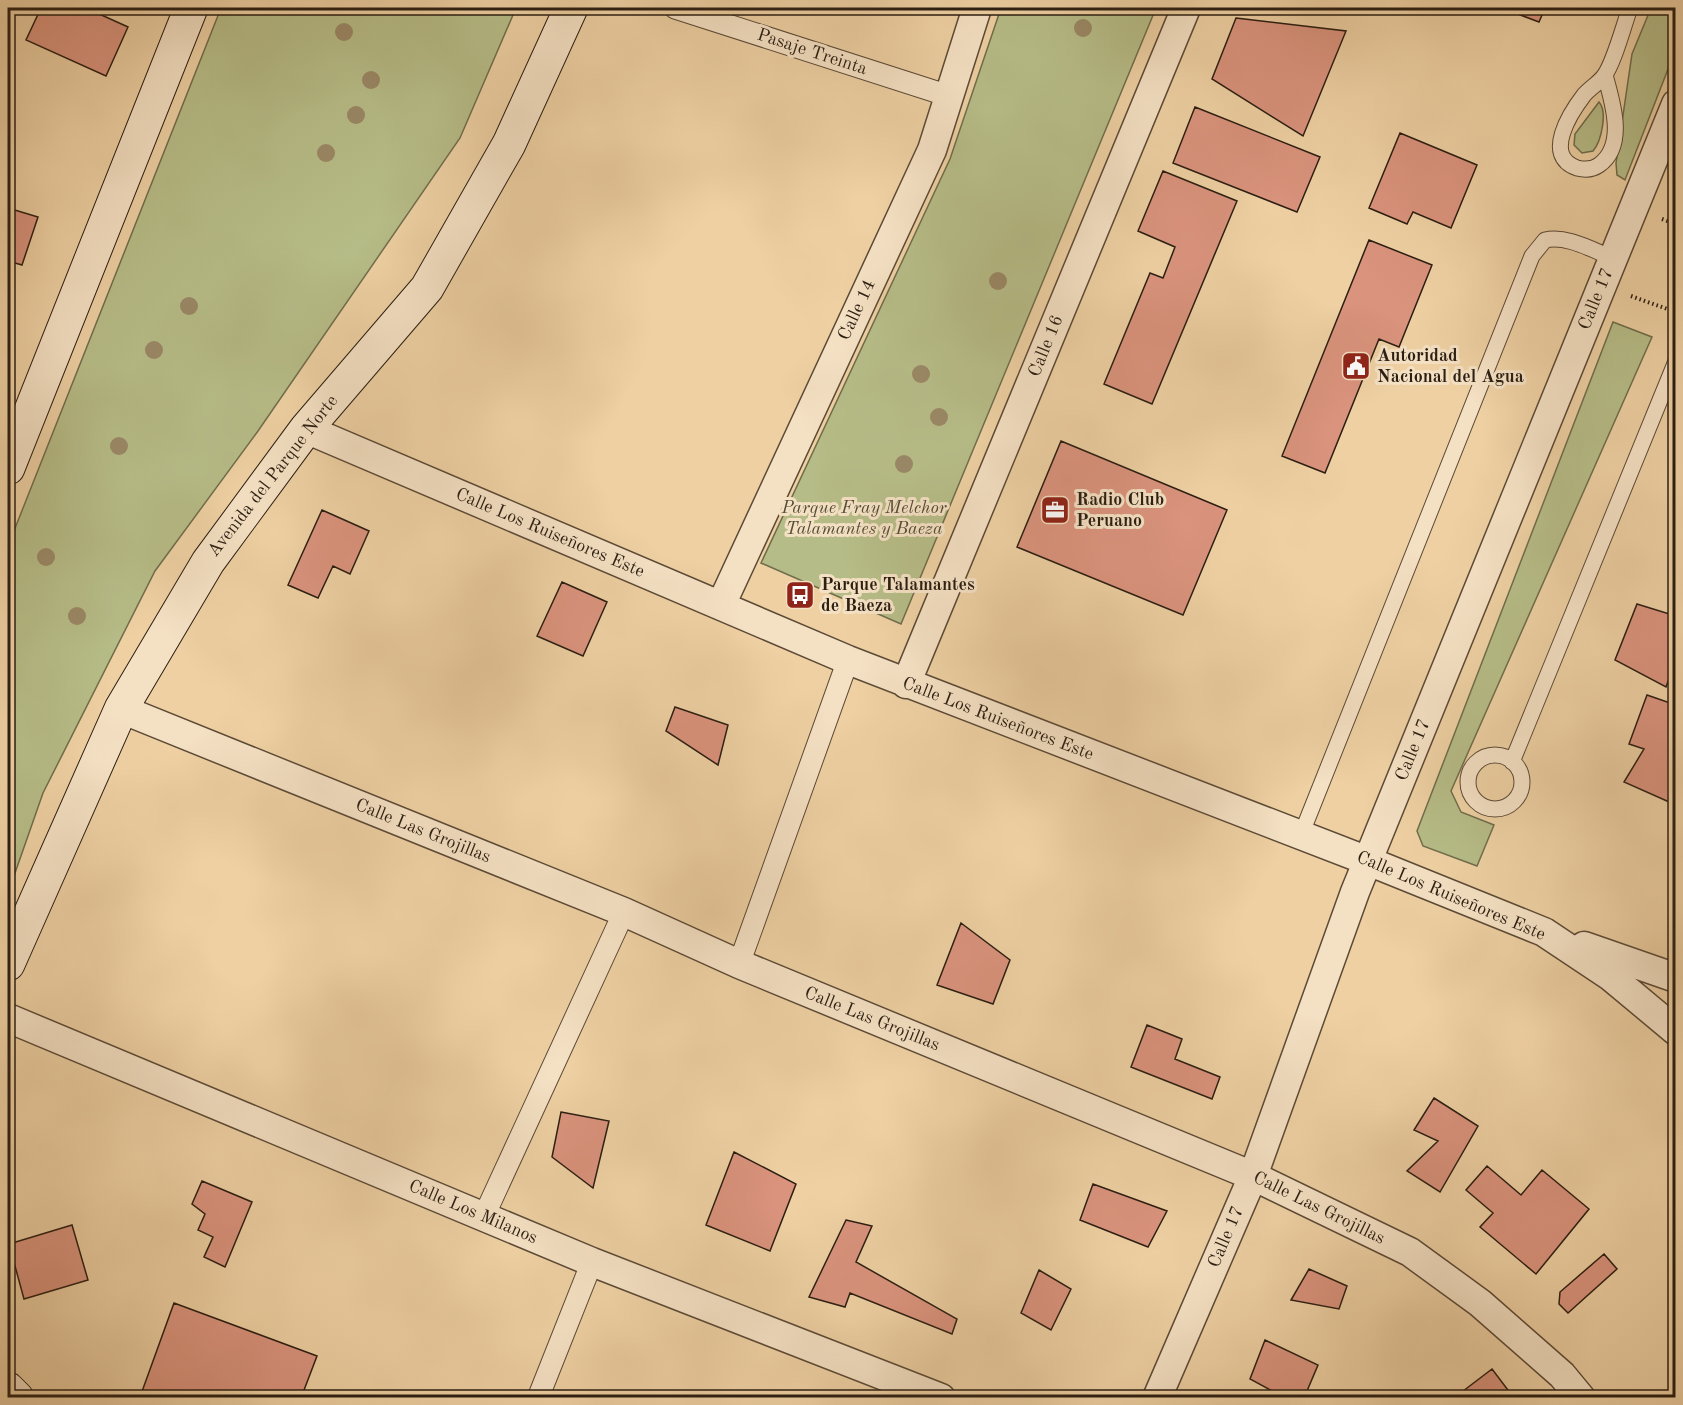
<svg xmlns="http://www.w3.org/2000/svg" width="1683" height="1405" viewBox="0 0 1683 1405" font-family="'Old Standard TT',serif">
<rect width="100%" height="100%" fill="#eed0a3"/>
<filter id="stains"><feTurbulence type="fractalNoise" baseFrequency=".00333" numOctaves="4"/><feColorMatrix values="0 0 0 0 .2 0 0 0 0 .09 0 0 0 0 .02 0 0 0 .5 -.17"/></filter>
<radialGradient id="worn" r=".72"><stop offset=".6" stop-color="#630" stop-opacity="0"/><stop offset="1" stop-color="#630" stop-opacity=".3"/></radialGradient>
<!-- green -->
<path fill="#b6bc87" stroke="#706d4c" stroke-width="1.5" d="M221,8H516L460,138L258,431L155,571L43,793L8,893V546Z
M1001,8H1156L901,624L761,563L950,159Z
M1651,8H1675V51L1625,180L1617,175L1616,163L1632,54Z
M1599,102C1608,112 1601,142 1593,151L1582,153L1574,145L1575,134Z
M1613,322L1652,337L1451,791L1461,812L1494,825L1477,866L1423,846L1417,831Z"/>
<!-- building -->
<path fill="#da937d" stroke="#2b1e12" stroke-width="1.5" d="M41,8H86L128,27L106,76L26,40Z
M1502,8H1545L1539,22Z
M1236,18L1346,31L1303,136L1212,79Z
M1195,107L1320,157L1297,212L1173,163Z
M1400,133L1477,165L1451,228L1413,212L1407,224L1369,208Z
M1163,171L1237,201L1152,404L1104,384L1150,273L1163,278L1175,247L1138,231Z
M8,208L38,217L22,265L8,261Z
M1369,240L1432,265L1399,347L1379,339L1325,473L1282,456Z
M1061,441L1227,510L1183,615L1017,547Z
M322,510L369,531L350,574L333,566L318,598L288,585Z
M562,582L607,602L583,656L537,636Z
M1637,604L1676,616V659L1666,687L1615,660Z
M1647,695L1676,705V805L1624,782L1644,749L1629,744Z
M675,707L728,725L718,765L666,731Z
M961,923L1010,960L993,1004L937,985Z
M1147,1025L1182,1039L1175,1059L1220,1077L1212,1099L1131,1067Z
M1434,1098L1478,1126L1440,1192L1407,1171L1438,1141L1414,1130Z
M561,1112L609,1121L593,1188L552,1157Z
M734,1152L796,1184L770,1251L706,1225Z
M1487,1166L1521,1195L1542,1170L1589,1209L1536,1274L1480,1227L1493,1213L1466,1190Z
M202,1181L252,1202L225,1267L204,1257L213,1237L198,1230L205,1214L192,1204Z
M1093,1184L1167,1211L1148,1247L1080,1220Z
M846,1220L872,1226L856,1262L957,1319L952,1334L850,1293L845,1307L809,1297Z
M72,1225L88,1280L24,1299L9,1244Z
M1604,1254L1617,1269L1568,1313L1559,1304L1560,1292Z
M1309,1269L1347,1286L1339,1309L1291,1300Z
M1039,1270L1071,1289L1051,1330L1021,1313Z
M174,1303L317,1356L301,1398L140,1397Z
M1265,1340L1318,1365L1304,1398H1285L1250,1379Z
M1492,1369L1514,1398H1454Z"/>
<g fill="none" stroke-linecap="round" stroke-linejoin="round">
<!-- service casing -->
<g stroke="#5c4a36" stroke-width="17">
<path id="service" d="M1605,75C1612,101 1627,145 1599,165C1592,170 1585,170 1577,168C1542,156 1571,112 1584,95C1590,88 1599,83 1604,76C1614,63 1624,24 1630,8
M1468 782a27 27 0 1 1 54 0a27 27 0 1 1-54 0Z
M1512,762L1676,361
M1301,835L1532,256L1545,240C1567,235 1592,250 1613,258"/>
</g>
<!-- pedestrian casing -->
<g stroke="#5c4a36" stroke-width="23">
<path id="pedestrian" d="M675,8L949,96
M739,964L848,660
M484,1216L624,912
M538,1398L592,1262"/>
</g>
<!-- minor casing -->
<g stroke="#5c4a36" stroke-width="31">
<path id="minor" d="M306,429L848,660L1368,861L1544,932L1610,976L1676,1031
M721,605L932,150L977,8
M906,684L1186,8
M121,709L624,912L739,964L1253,1176L1410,1252L1480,1303L1562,1375L1581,1398
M1584,946L1676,978
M8,1018L592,1262L941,1398
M1157,1398L1253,1176L1355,892L1676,104"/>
</g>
<!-- secondary casing -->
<g stroke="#2b1e12" stroke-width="35">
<path id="secondary" d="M8,468L191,8
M8,964L121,709L208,562L306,429L427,288L509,144L571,8
M8,1389L17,1398"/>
</g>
<!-- path -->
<path stroke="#2b1e12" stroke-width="4" stroke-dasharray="1.5 3" stroke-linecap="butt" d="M1662,219L1676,224
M1631,296L1676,312"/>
<!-- service -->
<use href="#service" stroke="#f4e0c3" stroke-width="15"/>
<!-- pedestrian -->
<use href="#pedestrian" stroke="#f4e0c3" stroke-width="21"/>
<!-- minor -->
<use href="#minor" stroke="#f4e0c3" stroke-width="28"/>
<!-- secondary -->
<use href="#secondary" stroke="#f4e0c3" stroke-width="33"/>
</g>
<!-- trees -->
<g fill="#9a8866">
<circle cx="1083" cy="28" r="9"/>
<circle cx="344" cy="32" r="9"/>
<circle cx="371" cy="80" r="9"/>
<circle cx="356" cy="115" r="9"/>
<circle cx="326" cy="153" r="9"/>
<circle cx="998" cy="281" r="9"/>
<circle cx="189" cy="306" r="9"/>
<circle cx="154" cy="350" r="9"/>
<circle cx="921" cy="374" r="9"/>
<circle cx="939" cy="417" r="9"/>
<circle cx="119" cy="446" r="9"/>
<circle cx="904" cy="464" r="9"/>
<circle cx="46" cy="557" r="9"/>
<circle cx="77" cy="616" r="9"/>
</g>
<!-- icons -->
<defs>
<g id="civic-square" transform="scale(1.5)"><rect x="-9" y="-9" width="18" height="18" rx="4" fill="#8f2418" stroke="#f4e0c3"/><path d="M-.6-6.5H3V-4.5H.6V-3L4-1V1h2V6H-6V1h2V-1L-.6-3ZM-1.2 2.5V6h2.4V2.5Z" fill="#fff"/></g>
<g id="office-square" transform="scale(1.5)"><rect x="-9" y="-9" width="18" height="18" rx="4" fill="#8f2418" stroke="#f4e0c3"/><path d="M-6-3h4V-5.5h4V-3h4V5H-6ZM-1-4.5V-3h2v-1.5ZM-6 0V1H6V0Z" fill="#fff"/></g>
<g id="bus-square" transform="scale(1.5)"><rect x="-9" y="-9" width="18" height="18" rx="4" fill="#8f2418" stroke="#f4e0c3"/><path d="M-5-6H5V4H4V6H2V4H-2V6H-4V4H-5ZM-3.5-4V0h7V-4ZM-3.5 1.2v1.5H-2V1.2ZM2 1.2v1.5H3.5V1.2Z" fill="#fff"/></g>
</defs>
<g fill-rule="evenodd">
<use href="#civic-square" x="1356" y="366"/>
<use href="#office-square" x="1055" y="510"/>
<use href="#bus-square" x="800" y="595"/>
</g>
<g text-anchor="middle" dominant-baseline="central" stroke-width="6" stroke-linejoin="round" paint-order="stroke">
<!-- street labels -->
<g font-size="18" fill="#2b1e12" stroke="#f4e0c3">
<text transform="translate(812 52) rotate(18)">Pasaje Treinta</text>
<text transform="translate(1596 299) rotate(-68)">Calle 17</text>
<text transform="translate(857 310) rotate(-65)">Calle 14</text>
<text transform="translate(1046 346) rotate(-68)">Calle 16</text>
<text transform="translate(273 476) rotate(-52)">Avenida del Parque Norte</text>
<text transform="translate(550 533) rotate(23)">Calle Los Ruiseñores Este</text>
<text transform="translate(998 719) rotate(21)">Calle Los Ruiseñores Este</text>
<text transform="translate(1413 750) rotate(-68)">Calle 17</text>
<text transform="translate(423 831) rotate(22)">Calle Las Grojillas</text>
<text transform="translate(1451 896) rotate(23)">Calle Los Ruiseñores Este</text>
<text transform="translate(872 1019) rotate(22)">Calle Las Grojillas</text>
<text transform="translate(1319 1208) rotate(26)">Calle Las Grojillas</text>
<text transform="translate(473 1212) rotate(23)">Calle Los Milanos</text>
<text transform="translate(1226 1237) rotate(-67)">Calle 17</text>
</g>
<!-- poi labels -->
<g font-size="18" font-weight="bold" fill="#2b1e12" stroke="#f4e0c3" text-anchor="start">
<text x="1377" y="356">Autoridad<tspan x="1377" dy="21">Nacional del Agua</tspan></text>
<text x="1076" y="500">Radio Club<tspan x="1076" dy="21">Peruano</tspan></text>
<text x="821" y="585">Parque Talamantes<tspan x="821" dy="21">de Baeza</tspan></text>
</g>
<!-- park labels -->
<g font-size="18" font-style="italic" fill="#554d35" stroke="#f4e0c3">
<text x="864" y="508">Parque Fray Melchor<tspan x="864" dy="21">Talamantes y Baeza</tspan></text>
</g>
</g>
<!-- margin -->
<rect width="1683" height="1405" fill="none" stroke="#eed0a3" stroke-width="30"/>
<rect x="9" y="9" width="1665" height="1387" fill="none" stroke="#2b1e12" stroke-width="3"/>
<rect x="15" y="15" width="1653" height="1375" fill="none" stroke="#2b1e12" stroke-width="1.5"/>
<rect width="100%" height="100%" filter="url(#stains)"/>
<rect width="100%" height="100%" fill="url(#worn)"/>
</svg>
